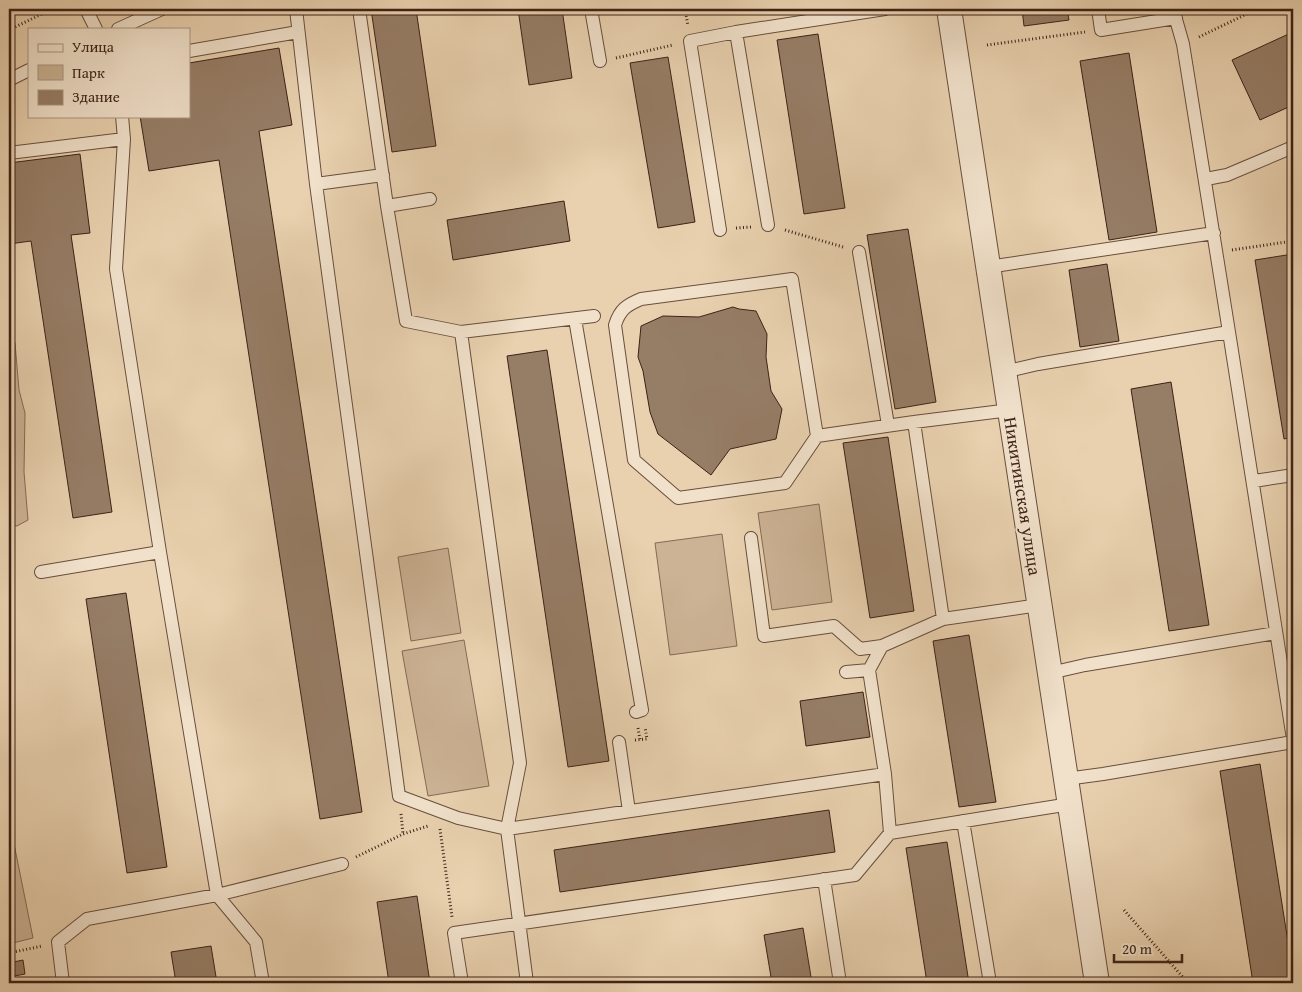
<svg xmlns="http://www.w3.org/2000/svg" width="1302" height="992" viewBox="0 0 1302 992" font-family="'Gentium Book Plus',serif">
<rect width="100%" height="100%" fill="#e9d1af"/>
<filter id="stains"><feTurbulence type="fractalNoise" baseFrequency=".004" numOctaves="4"/><feColorMatrix values="0 0 0 0 .2 0 0 0 0 .09 0 0 0 0 .02 0 0 0 .5 -.17"/></filter>
<radialGradient id="worn" r=".72"><stop offset=".6" stop-color="#630" stop-opacity="0"/><stop offset="1" stop-color="#630" stop-opacity=".3"/></radialGradient>
<!-- green -->
<path fill="#ccb395" stroke="#846a56" d="M9,322L15,343L19,390L25,413L24,472L28,520L17,526L9,525Z
M819,504L832,602L772,610L758,513Z
M722,534L737,646L670,655L655,543Z
M448,548L461,633L411,641L398,557Z
M464,640L489,786L428,796L402,651Z
M9,819L33,938L9,944Z"/>
<!-- building -->
<path fill="#967d66" stroke="#3d2217" d="M371,9H416L436,146L392,152Z
M518,9H562L572,78L529,85Z
M1022,9H1067L1069,20L1024,26Z
M1293,32V105L1260,120L1232,60Z
M818,34L845,208L804,214L777,40Z
M279,48L292,125L259,131L362,812L320,819L219,160L149,171L140,116H189V63Z
M1129,53L1157,232L1109,240L1080,61Z
M668,57L695,222L658,228L630,63Z
M80,154L90,233L71,235L112,512L73,518L31,241L9,244V163Z
M564,201L570,241L453,260L447,220Z
M908,229L936,402L895,409L867,235Z
M1293,254V437L1284,439L1255,260Z
M1107,264L1119,341L1080,347L1069,270Z
M733,307L739,309L756,311L767,334L766,357L771,391L782,409L776,439L730,449L711,475L658,434L650,412L643,371L638,357L641,326L663,316L699,317Z
M547,350L609,761L568,767L507,356Z
M1171,382L1209,625L1169,631L1131,389Z
M888,437L914,611L870,618L843,443Z
M126,593L167,867L127,873L86,599Z
M969,635L996,802L959,807L933,641Z
M863,692L870,737L806,746L800,701Z
M1260,764L1293,974V983H1253L1220,771Z
M829,810L835,852L560,892L554,850Z
M947,842L969,983H927L906,848Z
M417,896L430,983H389L377,902Z
M803,928L812,983H772L764,935Z
M211,946L217,983H176L171,952Z
M23,960L25,974L9,977V963Z"/>
<g fill="none" stroke-linecap="round" stroke-linejoin="round">
<!-- lane casing -->
<g stroke="#684e3d" stroke-width="14">
<path id="lane" d="M86,9L96,29
M296,9L316,184L399,796L458,818L507,829L520,763L461,332L594,316
M359,9L387,206
M591,9L600,61
M1098,9L1101,30L1176,18
M1173,9L1183,44L1229,332
M118,29L162,9
M189,51L298,32
M9,80L29,70
M122,116L124,139L116,269L160,552L217,895L342,864
M9,153L124,139
M1206,179L1227,175L1293,147
M316,184L383,175
M430,199L387,206L406,321L461,332
M768,225L736,32L885,9
M720,230L690,41L736,32
M859,252L888,425
M988,267L1214,233
M575,319L642,710L636,712
M1004,372L1038,364L1229,332L1293,739
M914,422L943,619
M817,436L792,279L641,299C627,305 620,309 615,325L634,460L678,498L785,483L817,436L914,422L1010,410
M1254,481L1293,475
M751,538L764,636L834,626L860,649L882,646L943,619L1039,605
M41,572L160,552
M882,646L869,670L885,774L890,833
M846,672L869,670
M1050,673L1085,665L1276,633
M619,742L629,811
M1066,779L1103,774L1293,742
M963,821L990,983
M824,879L840,983
M63,983L58,942L87,919L217,895L256,942L263,983
M462,983L454,933L855,875L890,833L1070,804
M527,983L507,829L885,774"/>
</g>
<!-- street casing -->
<g stroke="#684e3d" stroke-width="26">
<path id="street" d="M949,9L1097,983"/>
</g>
<!-- path -->
<path stroke="#3d2217" stroke-width="3" stroke-dasharray="1 2.5" stroke-linecap="butt" d="M685,9L688,26
M9,30L52,9
M1199,37L1257,9
M987,45L1085,32
M616,58L673,45
M736,228L752,227
M785,230L843,247
M1232,250L1293,241
M638,728L640,740
M635,740L647,739L645,727
M401,814L403,834
M440,829L452,917
M356,857L403,834L428,826
M1124,910L1188,983
M9,953L42,946"/>
<!-- lane -->
<use href="#lane" stroke="#f1e1cb" stroke-width="12"/>
<!-- street -->
<use href="#street" stroke="#f1e1cb" stroke-width="24"/>
</g>
<g text-anchor="middle" dominant-baseline="central" stroke-width="4" stroke-linejoin="round" paint-order="stroke">
<!-- street labels -->
<g font-size="18" fill="#3d2217" stroke="#f1e1cb">
<text transform="translate(1023 496) rotate(81)">Никитинская улица</text>
</g>
</g>
<!-- margin -->
<rect width="1302" height="992" fill="none" stroke="#e9d1af" stroke-width="30"/>
<rect x="10" y="10" width="1282" height="972" fill="none" stroke="#3d2217" stroke-width="2.5"/>
<rect x="15" y="15" width="1272" height="962" fill="none" stroke="#3d2217"/>
<!-- legend -->
<rect x="28" y="28" width="162" height="90" fill="#f1e1cb" stroke="#a99583"/>
<rect x="38" y="44" width="25" height="8" fill="#f1e1cb" stroke="#a99583"/>
<text x="72" y="52" font-size="15" fill="#3d2217">Улица</text>
<rect x="38" y="65" width="25" height="15" fill="#ccb395" stroke="#a99583"/>
<text x="72" y="78" font-size="15" fill="#3d2217">Парк</text>
<rect x="38" y="90" width="25" height="15" fill="#967d66" stroke="#a99583"/>
<text x="72" y="102" font-size="15" fill="#3d2217">Здание</text>
<!-- scale -->
<path d="M1114 954v8h68v-8" fill="none" stroke="#3d2217" stroke-width="2.5"/>
<text x="1122" y="954" font-size="15" fill="#3d2217" stroke="#f1e1cb" stroke-width="4" paint-order="stroke">20 m</text>
<rect width="100%" height="100%" filter="url(#stains)"/>
<rect width="100%" height="100%" fill="url(#worn)"/>
</svg>
